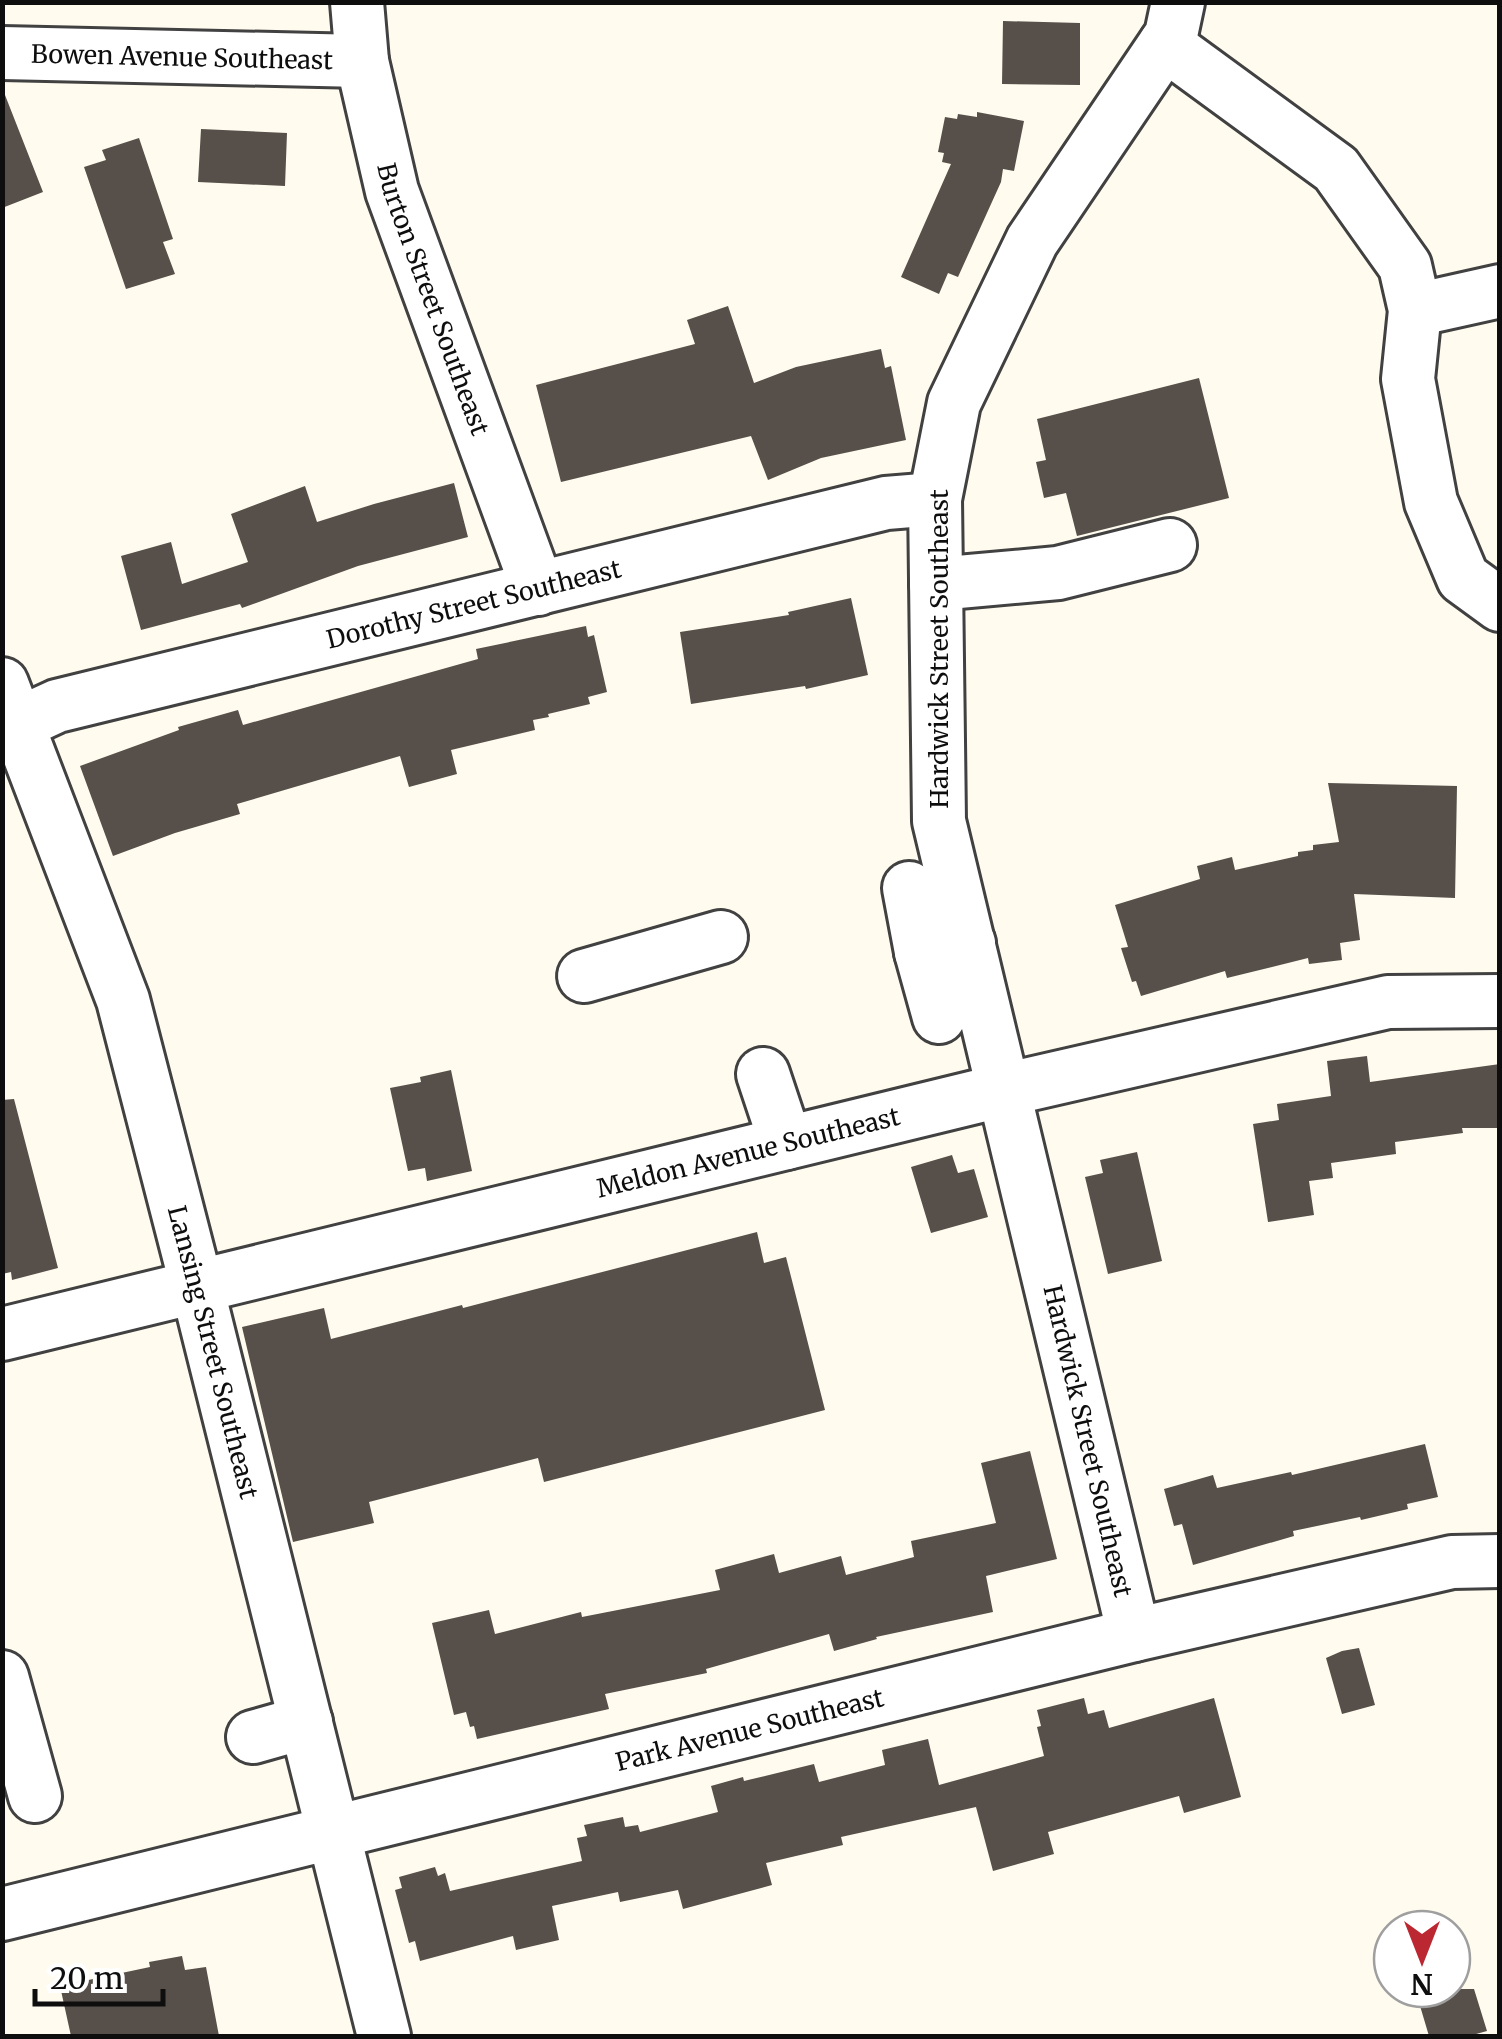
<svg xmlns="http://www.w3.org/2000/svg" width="1502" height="2039" viewBox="0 0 1502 2039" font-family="Merriweather,serif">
<rect width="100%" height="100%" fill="#fffbef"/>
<!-- building -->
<path fill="#564f4a" d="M1003,21L1080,23V85L1002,84Z
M5,95L43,192L2,208V96Z
M977,112L1024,121L1014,171L1003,169L1001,182L958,277L948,273L939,294L901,277L951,164L942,162L944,153L938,152L945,117L957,119L958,114L977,117Z
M201,129L287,133L285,186L198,182Z
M139,138L173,239L163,242L175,274L126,289L84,167L106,160L102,150Z
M728,306L754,383L796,367L881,349L885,368L891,366L906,440L821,458L768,480L751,436L561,482L536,385L695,344L687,320Z
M1199,378L1229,498L1077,536L1066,493L1044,498L1036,462L1046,460L1037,419Z
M454,483L468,537L358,566L242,608L240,604L141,630L121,556L171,542L182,584L248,562L231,514L305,486L317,522L374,504Z
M851,598L868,675L806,689L805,686L691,704L680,632L789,615L788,612Z
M586,626L588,637L594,635L607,692L588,697L590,704L548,714L549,717L533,720L535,730L451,750L457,774L409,787L400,756L237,804L240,814L175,833L113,856L80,766L179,730L178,727L238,710L243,725L478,659L476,649Z
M1328,783L1457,786L1455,898L1354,894L1360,940L1340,943L1342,960L1309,964L1308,958L1227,978L1225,971L1141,996L1136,981L1132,982L1121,948L1128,947L1115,905L1200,879L1197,866L1232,857L1235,870L1298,856V852L1313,850V845L1339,842Z
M1367,1056L1370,1082L1500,1064V1128H1462L1463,1133L1395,1142L1396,1154L1331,1163L1333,1178L1309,1181L1314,1215L1268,1222L1253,1124L1279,1120L1277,1104L1331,1096L1327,1061Z
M451,1070L472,1171L427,1181L425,1168L408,1171L390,1088L421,1082L420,1077Z
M14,1099L58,1268L12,1280L11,1272L2,1274V1100Z
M1137,1152L1162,1261L1108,1274L1085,1177L1103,1173L1100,1160Z
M952,1155L958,1173L974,1169L988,1217L931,1233L911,1167Z
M757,1232L764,1263L786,1257L825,1410L544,1482L538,1458L369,1502L374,1523L293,1542L242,1327L324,1308L331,1339L462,1305L463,1308Z
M1425,1444L1438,1497L1407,1504L1408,1509L1361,1520L1360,1517L1293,1531L1294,1536L1193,1565L1182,1524L1174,1526L1164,1489L1213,1475L1217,1488L1291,1472L1292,1475Z
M1030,1451L1057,1559L986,1576L993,1612L876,1637L877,1639L834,1651L829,1634L706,1669L707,1673L605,1694L609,1709L477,1739L474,1726L470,1727L466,1712L454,1715L432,1623L489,1610L495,1634L581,1612L582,1617L720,1590L715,1570L774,1554L779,1573L841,1556L846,1575L914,1557L911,1541L996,1523L981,1463Z
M1359,1648L1375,1705L1342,1714L1326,1658L1342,1651Z
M1084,1698L1088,1714L1104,1710L1109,1728L1214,1698L1241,1797L1184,1813L1179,1796L1048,1832L1054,1854L993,1871L976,1807L841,1837L843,1845L766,1863L772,1885L683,1909L678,1890L620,1902L618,1892L552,1906L559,1940L516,1950L513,1936L420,1961L415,1941L409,1943L395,1890L402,1888L399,1877L435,1867L438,1876L445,1873L450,1891L582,1861L577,1838L587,1836L584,1825L623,1817L625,1827L638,1825L640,1832L718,1812L711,1786L743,1777L744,1781L814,1764L819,1782L885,1765L882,1750L928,1739L939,1785L1044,1756L1037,1727L1041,1726L1037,1710Z
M182,1956L185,1970L206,1967L219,2036H71L60,1986L150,1967L149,1962Z
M1415,1989H1474L1487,2031L1469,2036H1429Z"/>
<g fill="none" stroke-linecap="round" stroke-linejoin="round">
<!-- minor casing -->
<g stroke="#414141" stroke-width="58">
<g id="minor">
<path id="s1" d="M357,2L362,61L392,191L538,589"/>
<path d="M1165,44L1336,169L1405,266L1415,310L1408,379L1431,502L1463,578L1500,605"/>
<path id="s2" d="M2,53L362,61"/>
<path d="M1415,310L1500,291"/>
<path d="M936,584L1058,573L1170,545"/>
<path id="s3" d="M2,684L123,1000L197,1287L384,2036"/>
<path id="s4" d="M18,724L57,706L886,503L935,499"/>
<path d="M909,888L921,952"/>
<path d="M584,976L721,937"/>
<path d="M939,1017L921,952L969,943"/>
<path d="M763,1074L786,1143"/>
<path id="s5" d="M2,1334L1004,1090L1388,1002L1500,1001"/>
<path d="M1134,1635L939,821L935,499L954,403L1032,241L1171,35L1178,2"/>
<path d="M2,1677L35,1796"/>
<path d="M253,1737L306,1722"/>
<path id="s6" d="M2,1914L1134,1635L1452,1562L1500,1561"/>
</g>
</g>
<!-- minor -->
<use href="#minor" stroke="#fff" stroke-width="52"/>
</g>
<g text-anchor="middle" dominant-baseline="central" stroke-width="10" stroke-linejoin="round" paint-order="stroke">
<!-- street labels -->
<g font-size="25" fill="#0e0e0e" stroke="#fff">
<text stroke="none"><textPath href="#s2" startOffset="180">Bowen Avenue Southeast</textPath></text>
<text stroke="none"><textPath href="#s1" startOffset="308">Burton Street Southeast</textPath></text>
<text stroke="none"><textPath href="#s4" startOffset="472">Dorothy Street Southeast</textPath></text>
<text transform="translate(939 649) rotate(-90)">Hardwick Street Southeast</text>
<text stroke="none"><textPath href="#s5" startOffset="768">Meldon Avenue Southeast</textPath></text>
<text stroke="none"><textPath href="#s3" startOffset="702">Lansing Street Southeast</textPath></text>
<text transform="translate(1088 1441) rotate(77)">Hardwick Street Southeast</text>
<text stroke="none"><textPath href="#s6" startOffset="770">Park Avenue Southeast</textPath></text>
</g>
</g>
<!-- border -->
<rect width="1502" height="2039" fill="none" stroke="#0e0e0e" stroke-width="10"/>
<!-- north arrow -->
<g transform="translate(1422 1959) rotate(180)"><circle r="48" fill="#ffffff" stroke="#9f9f9f" stroke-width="2.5"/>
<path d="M0-8L18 38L0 25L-18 38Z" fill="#bc2832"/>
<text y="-15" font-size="28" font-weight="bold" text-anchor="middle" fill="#0e0e0e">N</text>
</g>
<!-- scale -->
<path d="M35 1989v15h128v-15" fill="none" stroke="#0e0e0e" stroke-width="5"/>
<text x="50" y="1989" font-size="30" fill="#0e0e0e" stroke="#ffffff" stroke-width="8" paint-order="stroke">20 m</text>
</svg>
